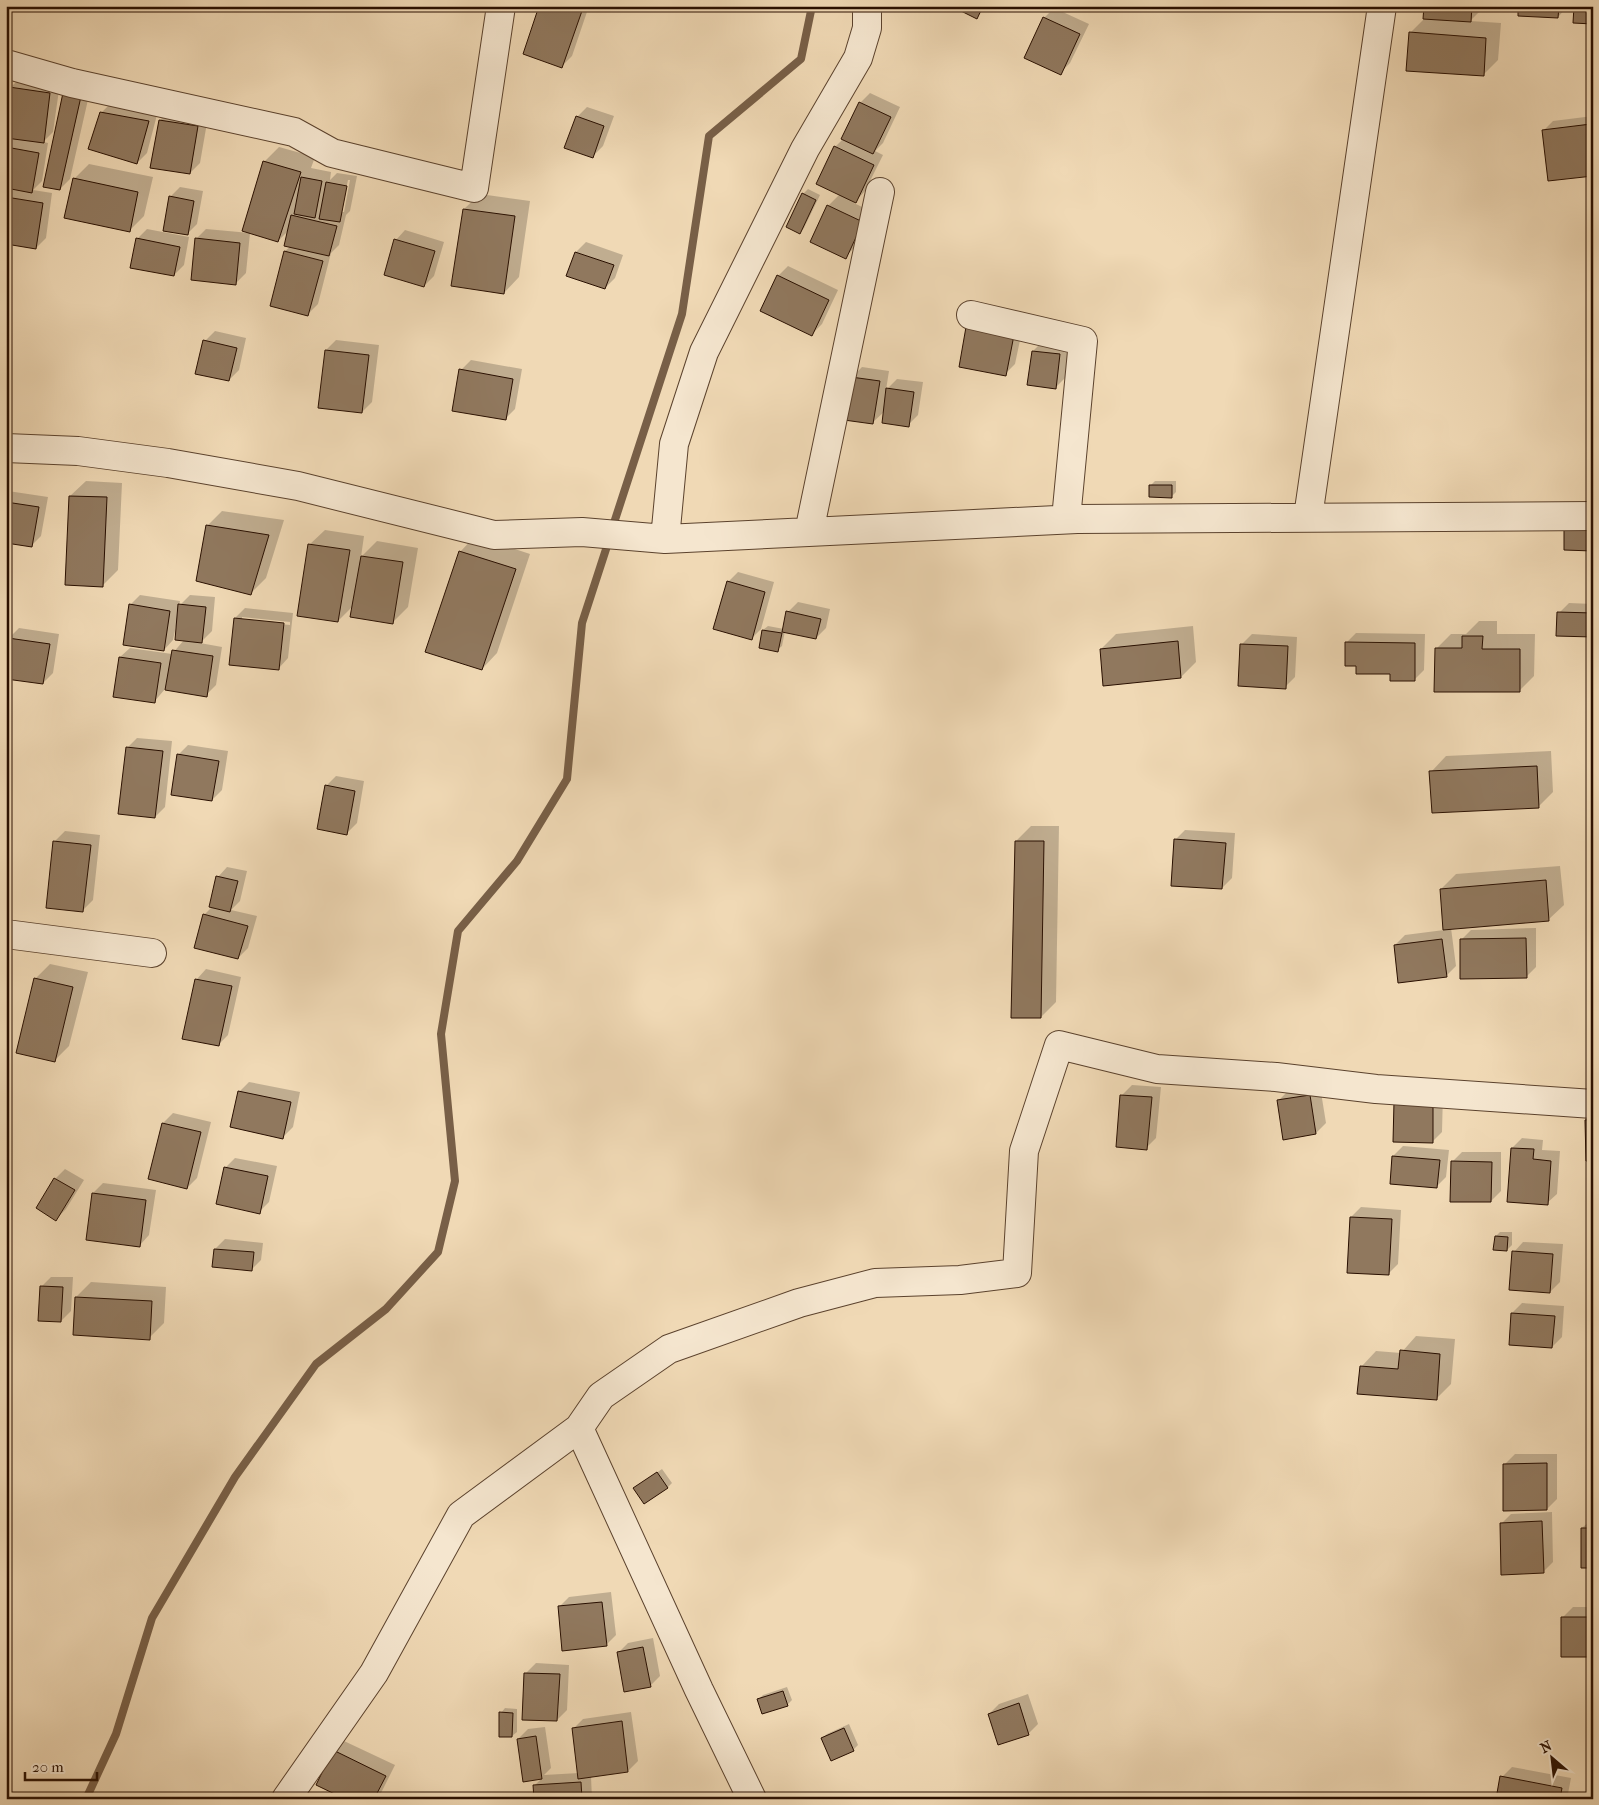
<svg xmlns="http://www.w3.org/2000/svg" width="1599" height="1805" viewBox="0 0 1599 1805" font-family="'IM FELL French Canon',serif">
<rect width="100%" height="100%" fill="#f0d9b5"/>
<filter id="stains"><feTurbulence type="fractalNoise" baseFrequency=".004" numOctaves="4"/><feColorMatrix values="0 0 0 0 .2 0 0 0 0 .09 0 0 0 0 .02 0 0 0 .5 -.17"/></filter>
<radialGradient id="worn" r=".72"><stop offset=".6" stop-color="#630" stop-opacity="0"/><stop offset="1" stop-color="#630" stop-opacity=".3"/></radialGradient>
<!-- shadow -->
<path fill="#0003" fill-rule="evenodd" d="M541,6H589L572,56L562,66Z
M954,6H987L977,17Z
M1425,6H1481L1480,11L1470,21L1501,23L1498,60L1483,75L1410,33L1424,19Z
M1520,6H1568L1558,17Z
M1054,8L1089,24L1070,63L1060,73L1044,18Z
M20,78L60,83L53,132L43,142L48,143L42,181L33,190L52,193L46,238L36,248L6,243V140L9,137H6V116L10,88Z
M92,82L70,179L60,189L65,89Z
M870,93L900,107L883,143L875,151L883,155L865,191L854,203L872,212L855,247L845,257L828,206L840,194L835,147L842,140L860,103Z
M111,103L158,111L147,153L137,163L101,113Z
M587,107L614,116L603,146L593,156L577,117Z
M170,110L208,117L200,163L190,173L160,120Z
M1593,116V174L1543,131L1553,121Z
M279,147L315,157L311,168L331,172L330,180L337,173L357,176L350,211L346,215L339,245L331,253L318,304L308,314L285,251L291,246L289,230L278,241L264,162ZM348,180H350L344,212H341Z
M89,164L153,177L144,216L129,231L74,179Z
M180,187L203,191L197,224L187,234L170,197Z
M808,189L820,195L804,228L800,233L803,194Z
M480,194L530,201L519,277L504,293L464,209Z
M147,229L189,237L184,265L174,275L137,239Z
M206,229L250,233L246,273L236,283L196,239Z
M405,230L444,242L434,276L424,286L396,240Z
M586,242L623,255L615,278L605,288L576,252Z
M788,266L838,290L822,324L812,334L778,276Z
M1023,326L1015,364L1005,374L960,366Z
M215,331L246,338L239,370L229,380L205,341Z
M336,340L379,345L372,402L362,412L326,350Z
M1043,341L1070,345L1066,377L1056,387L1033,351Z
M471,360L522,369L515,409L505,419L461,370Z
M862,367L889,371L886,390L897,379L923,382L918,415L908,425L885,411L872,423L852,377Z
M86,481L122,483L118,570L103,585L70,496Z
M1155,481H1176V492L1171,497L1151,485Z
M8,491L48,497L41,536L31,546L6,542V493Z
M222,511L284,520L266,578L251,593L207,526Z
M325,530L364,536L361,557L377,541L418,548L408,607L393,622L354,605L338,621L309,545Z
M475,536L530,554L497,653L482,669L460,552Z
M738,572L774,582L761,629L751,639L728,582Z
M140,595L180,601L179,606L190,595L215,597L212,631L200,643L222,647L216,685L206,695L165,689L154,702L120,657L130,648L172,654L184,640L176,626L173,640L164,650L130,605Z
M798,602L830,609L826,628L816,638L785,631L782,646L777,650L763,630L768,626L784,629L788,612Z
M1569,603L1593,604V636L1559,613Z
M245,608L293,613L288,658L279,668L235,618ZM242,617L290,622V625L242,620Z
M1479,621H1497V634H1535L1534,676L1519,691L1436,649L1451,634H1466Z
M1193,626L1196,662L1181,677L1101,649L1116,634Z
M19,628L59,634L53,673L43,683L6,678L9,638Z
M1356,633L1425,634L1424,670L1414,680L1357,665L1346,643Z
M1252,634L1297,637L1295,677L1285,687L1242,644Z
M137,738L172,741L165,807L155,817L127,748Z
M188,745L228,751L222,790L212,800L178,755Z
M1551,751L1553,792L1538,807L1431,772L1446,756Z
M336,776L364,781L357,823L347,833L326,786Z
M1031,826H1059L1056,1002L1041,1017L1016,841Z
M1185,830L1235,833L1232,878L1222,888L1175,840Z
M65,831L100,835L93,900L83,910L55,841Z
M1560,866L1564,905L1548,920L1451,928L1456,966L1446,976L1395,945L1405,935L1444,930L1441,889L1456,874Z
M227,867L247,871L240,901L231,910L257,916L248,948L238,958L204,915L212,907L218,877Z
M1536,928V967L1526,977L1461,940L1471,930Z
M50,964L88,972L69,1046L54,1061L35,979Z
M206,969L241,977L228,1035L218,1045L197,979Z
M249,1082L300,1092L293,1127L283,1137L239,1092Z
M1132,1085L1161,1087L1156,1138L1146,1148L1122,1095Z
M1320,1086L1326,1123L1316,1133L1278,1101L1288,1091Z
M1443,1093L1442,1132L1432,1142L1394,1141Z
M173,1113L211,1122L197,1178L187,1188L163,1123Z
M1522,1138L1543,1140L1542,1150L1560,1151L1557,1194L1547,1203L1512,1148Z
M1403,1146L1449,1150L1446,1177L1436,1187L1393,1156Z
M1462,1152H1501V1191L1491,1201L1452,1162Z
M235,1158L277,1166L269,1202L259,1212L225,1168Z
M65,1169L84,1180L66,1209L56,1219L37,1208L55,1179Z
M103,1183L156,1190L149,1235L140,1245L93,1193Z
M1361,1207L1401,1210L1398,1264L1388,1274L1351,1217Z
M1500,1232H1512V1245L1507,1250L1496,1236Z
M225,1239L263,1243L261,1260L251,1270L215,1249Z
M1523,1242L1563,1244L1560,1282L1550,1292L1514,1252Z
M51,1277H73L71,1311L61,1321L41,1287Z
M91,1282L166,1287L164,1323L149,1338L76,1297Z
M1522,1303L1564,1306L1562,1337L1552,1347L1510,1344L1512,1313Z
M1416,1336L1455,1339L1451,1384L1436,1399L1361,1367L1376,1351L1401,1353Z
M1515,1454H1557V1499L1547,1509L1505,1464Z
M662,1469L672,1483L667,1488H635Z
M1552,1512L1553,1562L1543,1572L1501,1524L1511,1514Z
M1593,1518V1567L1582,1528Z
M611,1592L616,1635L606,1645L559,1607L569,1597Z
M1573,1607H1593V1655L1563,1617Z
M653,1638L660,1676L650,1686L618,1653L628,1643Z
M536,1663L569,1665L567,1710L557,1720L526,1673Z
M787,1687L792,1700L787,1705L759,1699L763,1695Z
M1028,1694L1038,1724L1028,1734L989,1714L999,1704Z
M505,1708L517,1709V1732L512,1736L501,1713Z
M631,1712L638,1761L628,1771L591,1776L592,1799H535V1785L542,1778L524,1781L518,1739L528,1729L545,1727L551,1768L544,1775L579,1773L573,1729L583,1719Z
M849,1724L858,1745L853,1750L822,1738L827,1734Z
M344,1741L395,1765L378,1799H347L334,1751Z
M1512,1767L1571,1778L1567,1799H1497L1502,1777Z"/>
<g fill="none" stroke-linecap="round" stroke-linejoin="round">
<!-- stream -->
<path stroke="#785f47" stroke-width="8" d="M612,529L682,314L709,136L801,59L812,6
M86,1799L116,1734L152,1618L235,1477L316,1364L386,1309L438,1252L455,1181L441,1034L458,931L517,861L567,779L582,623L609,540"/>
</g>
<!-- building -->
<path fill="#90785e" stroke="#290f00" d="M539,6L583,8L562,68L523,54Z
M951,6H983L977,19Z
M1424,6H1472L1471,22L1423,19Z
M1518,6H1559L1558,18L1518,16Z
M1574,6H1593V24L1573,23Z
M1043,17L1080,34L1061,75L1024,58Z
M1409,32L1486,38L1484,76L1406,71Z
M9,87L50,93L44,143L6,138Z
M64,88L82,92L60,190L43,187Z
M859,102L891,117L873,154L841,139Z
M100,112L149,121L137,164L88,149Z
M576,116L604,126L593,158L564,148Z
M159,120L198,126L190,174L150,168Z
M1591,124L1593,176L1548,181L1542,130Z
M834,146L874,165L856,203L816,184Z
M6,147L39,153L32,193L6,188Z
M263,161L301,172L278,242L242,231Z
M301,177L322,181L315,218L294,214Z
M73,178L138,192L130,232L64,218Z
M326,182L347,186L340,222L319,219Z
M802,193L816,200L800,234L786,227Z
M169,196L194,201L188,235L163,231Z
M6,197L43,203L36,249L6,244Z
M827,205L863,222L846,259L810,242Z
M463,209L515,216L504,294L451,286Z
M291,215L337,226L329,256L284,246Z
M136,238L180,247L174,276L130,268Z
M195,238L240,243L236,285L191,280Z
M394,239L435,251L424,287L384,275Z
M284,251L323,261L308,316L270,306Z
M575,252L614,265L605,289L566,276Z
M777,275L829,300L812,336L760,311Z
M966,327L1014,335L1006,376L959,367Z
M203,340L237,348L229,381L195,374Z
M325,350L369,355L362,413L318,408Z
M1032,351L1060,354L1056,389L1027,385Z
M459,369L513,379L506,420L452,411Z
M851,377L880,381L873,424L844,420Z
M886,388L914,392L909,427L882,423Z
M1149,485H1172V498L1149,497Z
M69,496L107,497L103,587L65,585Z
M6,502L39,507L32,547L6,543Z
M206,525L269,535L251,595L196,581Z
M1564,528H1593V551L1564,550Z
M308,544L350,550L338,622L297,616Z
M459,551L516,569L482,670L425,652Z
M361,556L403,562L393,624L350,617Z
M727,581L765,592L752,640L713,629Z
M129,604L170,611L164,651L123,645Z
M178,604L206,607L202,643L175,640Z
M786,611L821,619L816,639L782,632Z
M1557,612L1593,613V637L1556,636Z
M234,618L284,623L279,670L229,665Z
M762,630L782,633L778,652L759,648Z
M1462,636H1483L1482,649H1520V692H1434L1435,648H1462Z
M8,638L50,644L43,684L6,679Z
M1178,641L1181,678L1103,686L1100,649Z
M1345,642L1415,643V681H1390V674H1356V666H1345Z
M1240,644L1288,646L1286,689L1238,686Z
M172,650L213,656L207,697L165,690Z
M119,657L161,663L155,703L113,697Z
M126,747L163,751L155,818L118,814Z
M177,754L219,761L212,801L171,795Z
M1537,766L1539,808L1432,813L1429,771Z
M325,785L355,791L347,835L317,829Z
M1174,839L1226,843L1222,889L1171,886Z
M53,841L91,845L83,912L46,908Z
M1015,841H1044L1041,1018H1011Z
M216,876L238,881L230,912L209,907Z
M1546,880L1549,921L1443,930L1440,889Z
M203,914L248,926L238,959L194,948Z
M1526,938L1527,978L1460,979V939Z
M1442,939L1447,977L1398,983L1394,945Z
M34,978L73,987L55,1062L16,1053Z
M195,979L232,986L219,1046L182,1039Z
M238,1091L291,1102L283,1139L230,1127Z
M1120,1095L1152,1097L1147,1150L1116,1147Z
M1310,1095L1316,1134L1283,1140L1277,1100Z
M1394,1102L1433,1103V1143L1393,1142Z
M1593,1119V1161H1586L1585,1120Z
M162,1123L201,1132L187,1189L148,1179Z
M1511,1148L1534,1149L1533,1159L1551,1161L1548,1205L1507,1202Z
M1392,1156L1440,1160L1437,1188L1390,1184Z
M1451,1161L1492,1162L1491,1202H1450Z
M224,1167L268,1176L260,1214L216,1204Z
M1588,1168H1593V1214H1589Z
M54,1178L75,1190L56,1221L36,1208Z
M92,1193L146,1200L140,1247L86,1240Z
M1350,1217L1392,1219L1389,1275L1347,1273Z
M1495,1236L1508,1237L1507,1251L1493,1250Z
M214,1249L254,1252L252,1271L212,1267Z
M1512,1251L1553,1254L1550,1293L1509,1290Z
M40,1286L63,1287L61,1322L38,1321Z
M75,1297L152,1301L150,1340L73,1335Z
M1511,1313L1555,1316L1552,1348L1509,1345Z
M1400,1350L1440,1354L1437,1400L1357,1394L1360,1366L1398,1369Z
M1547,1463V1510L1503,1511V1464Z
M657,1472L668,1488L644,1504L633,1488Z
M1542,1521L1544,1573L1501,1575L1500,1523Z
M1581,1528H1593V1568H1581Z
M602,1602L607,1646L562,1651L558,1606Z
M1561,1617H1593V1657H1561Z
M643,1647L651,1687L624,1692L617,1652Z
M524,1673L560,1674L557,1721L522,1720Z
M783,1691L788,1706L762,1714L757,1699Z
M1019,1703L1029,1735L998,1745L988,1714Z
M499,1712L513,1713L512,1737H499Z
M622,1721L628,1772L578,1779L572,1728Z
M844,1728L854,1751L831,1761L821,1738Z
M536,1736L542,1779L523,1782L517,1739Z
M333,1750L386,1776L374,1799H345L316,1785Z
M1500,1776L1562,1788L1560,1799H1496Z
M581,1782L582,1799H534L533,1785Z"/>
<g fill="none" stroke-linecap="round" stroke-linejoin="round">
<!-- minor casing -->
<g stroke="#5b422d" stroke-width="30">
<path id="minor" d="M6,64L72,83L294,132L332,153L474,188L501,6
M971,315L1083,341L1066,519
M6,448L78,451L168,463L298,486L494,535L582,532L665,539L674,444L704,352L805,149L858,58L867,28V6
M1308,517L1382,6
M809,532L880,192
M665,539L1077,519L1593,516
M6,934L152,953
M579,1428L699,1690L752,1799
M286,1799L374,1673L461,1515L579,1428L601,1396L669,1349L799,1303L875,1283L960,1280L1017,1273L1024,1151L1059,1045L1157,1069L1276,1077L1376,1089L1593,1104"/>
</g>
<!-- minor -->
<use href="#minor" stroke="#f5e6cf" stroke-width="28"/>
</g>
<!-- margin -->
<rect width="1599" height="1805" fill="none" stroke="#f0d9b5" stroke-width="25"/>
<rect x="8" y="8" width="1584" height="1790" fill="none" stroke="#290f00" stroke-width="2.5"/>
<rect x="12" y="12" width="1574" height="1780" fill="none" stroke="#290f00"/>
<!-- north arrow -->
<g transform="translate(1552 1758) rotate(332)" stroke="#f5e6cf" stroke-width="4" paint-order="stroke">
<path d="M0-4L9 19L0 12L-9 19Z" fill="#290f00"/>
<text y="-8" font-size="14" font-weight="bold" text-anchor="middle" fill="#290f00">N</text>
</g>
<!-- scale -->
<path d="M25 1772v8h72v-8" fill="none" stroke="#290f00" stroke-width="2.5"/>
<text x="32" y="1772" font-size="15" fill="#290f00" stroke="#f5e6cf" stroke-width="4" paint-order="stroke">20 m</text>
<rect width="100%" height="100%" filter="url(#stains)"/>
<rect width="100%" height="100%" fill="url(#worn)"/>
</svg>
